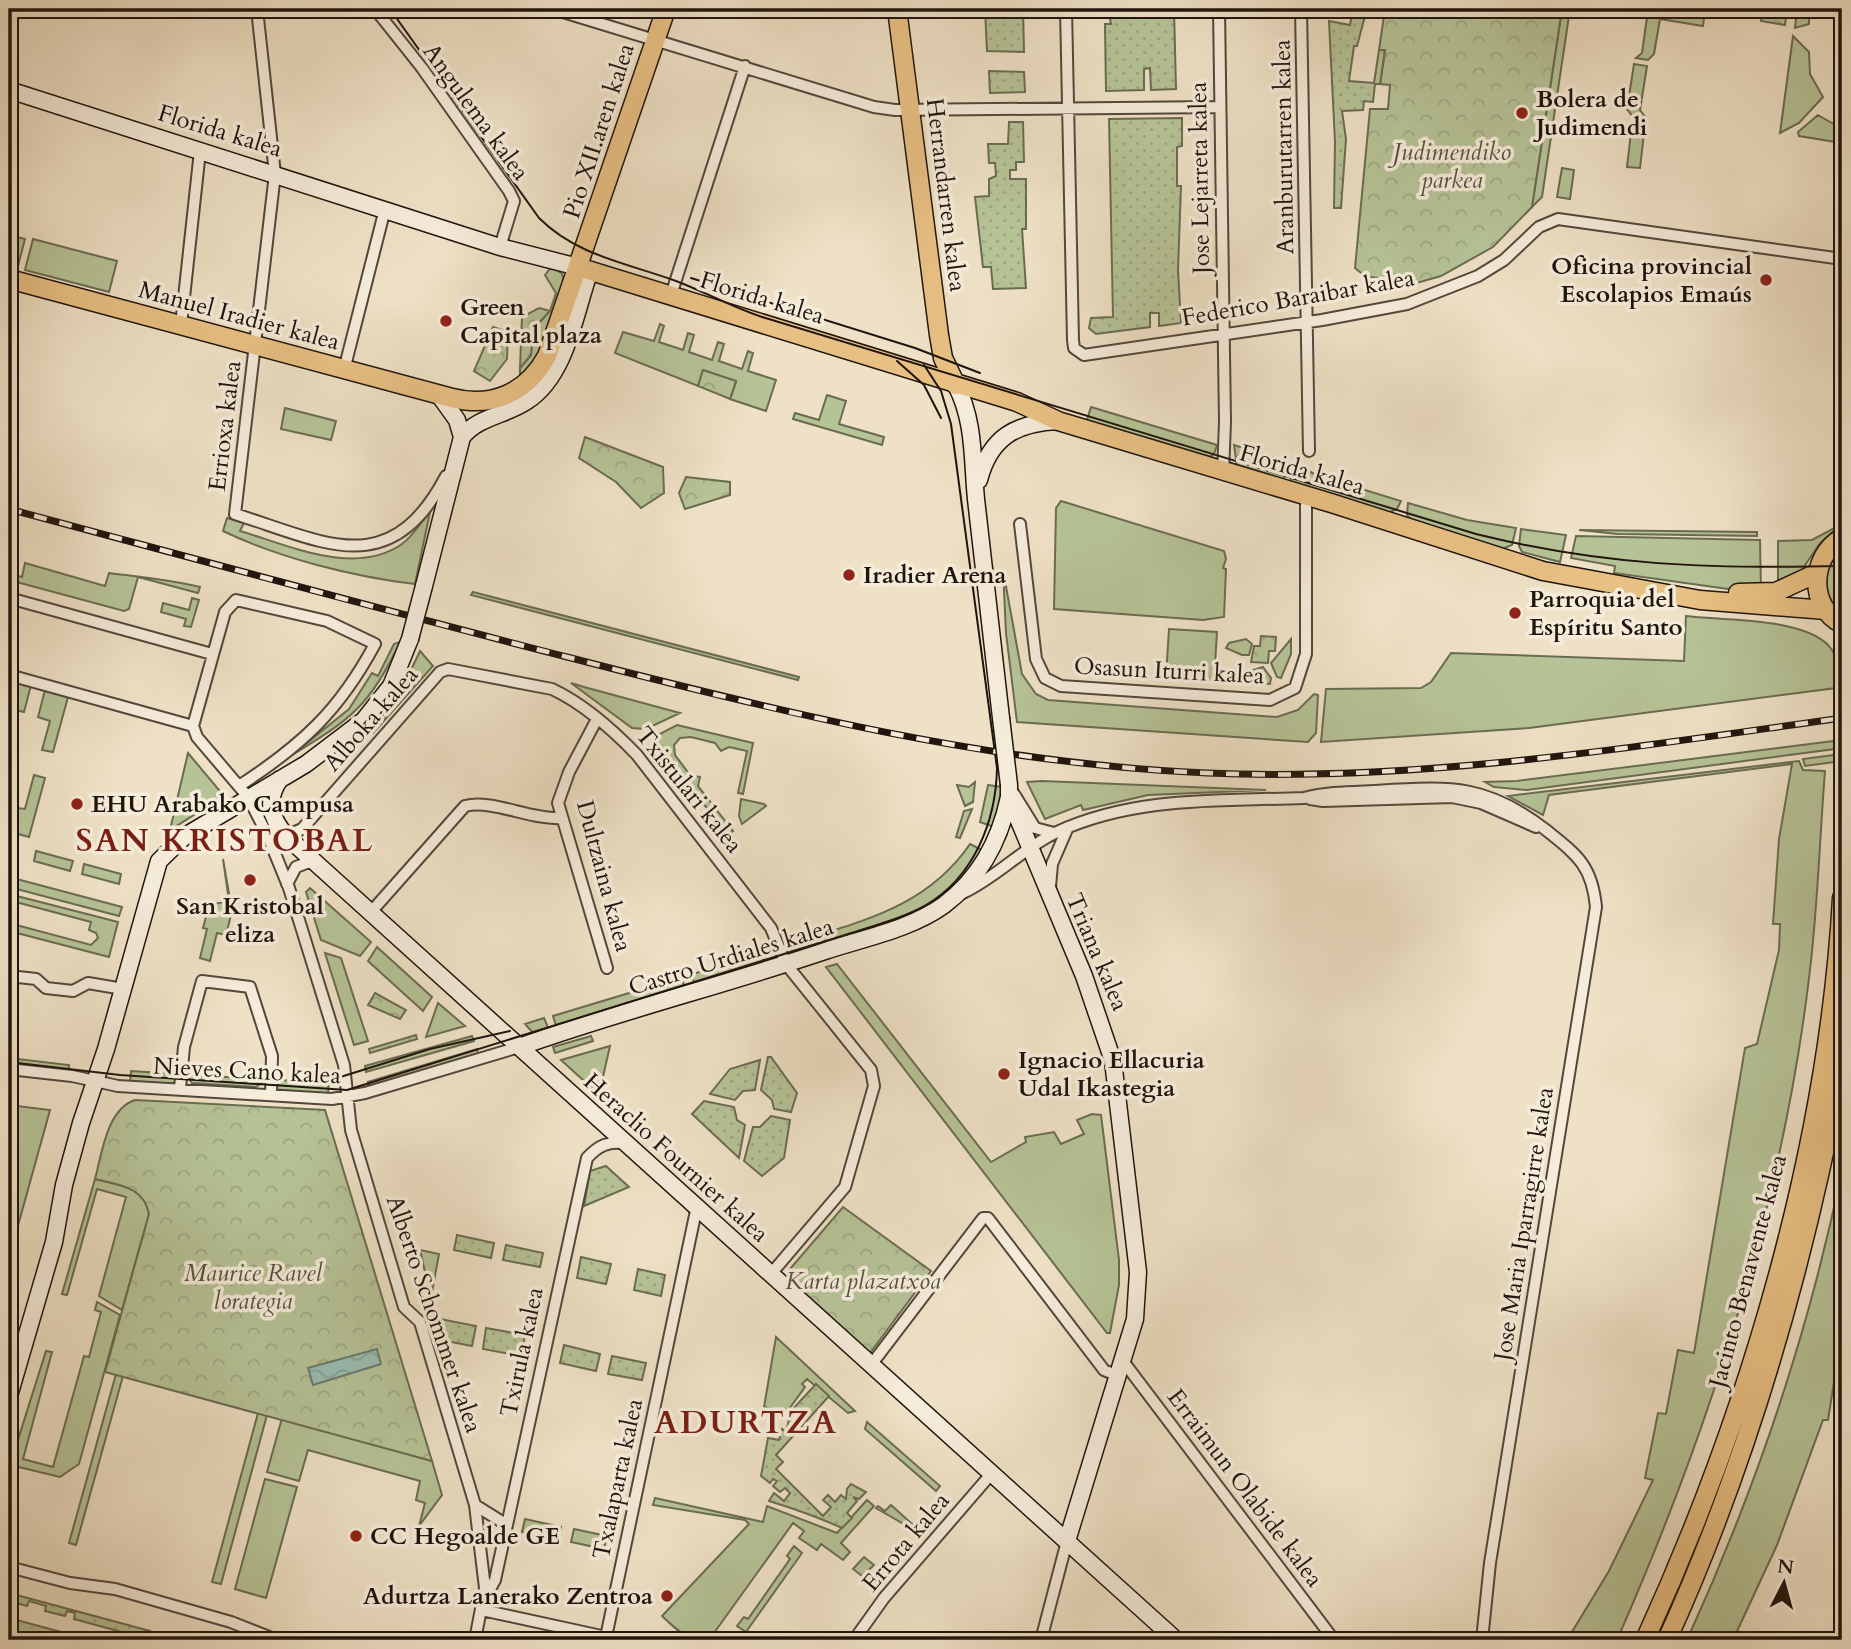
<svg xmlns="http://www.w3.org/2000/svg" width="1851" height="1649" viewBox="0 0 1851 1649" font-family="Cardo,serif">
<defs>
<pattern id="forest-crowns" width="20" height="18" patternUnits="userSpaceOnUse" patternTransform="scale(1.75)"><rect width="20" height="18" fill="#b6c397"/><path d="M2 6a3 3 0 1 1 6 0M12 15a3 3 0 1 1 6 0" fill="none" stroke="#9ca781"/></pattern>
<pattern id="garden-dots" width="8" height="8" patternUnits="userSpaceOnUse" patternTransform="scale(1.75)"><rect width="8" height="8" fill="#b6c397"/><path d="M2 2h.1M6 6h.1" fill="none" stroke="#9ca781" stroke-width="1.8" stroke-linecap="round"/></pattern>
<pattern id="water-waves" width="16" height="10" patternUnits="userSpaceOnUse" patternTransform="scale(1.75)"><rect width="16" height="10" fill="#9abeb3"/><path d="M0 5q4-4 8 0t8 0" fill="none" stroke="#84a299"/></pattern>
</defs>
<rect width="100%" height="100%" fill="#efe1c6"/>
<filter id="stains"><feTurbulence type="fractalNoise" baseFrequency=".00286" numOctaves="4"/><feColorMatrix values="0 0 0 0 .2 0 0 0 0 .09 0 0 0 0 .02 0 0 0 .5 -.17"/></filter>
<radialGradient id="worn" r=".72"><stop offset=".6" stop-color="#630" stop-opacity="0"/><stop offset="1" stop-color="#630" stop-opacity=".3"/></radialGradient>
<!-- grass -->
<path fill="#b6c397" stroke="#6a6c52" stroke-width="2" d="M1562,9H1570L1542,197L1532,207Z
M1797,9H1809V24L1795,28Z
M1648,10L1704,18L1703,26L1660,19L1654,54L1648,60L1636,58L1642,53Z
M1793,36L1809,52L1810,74L1823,97L1799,123L1780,133Z
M1634,64L1647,66L1640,110L1646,118L1633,117L1627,109Z
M1818,115L1842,129V143L1799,136L1798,132Z
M1632,124L1645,125L1640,168L1627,167Z
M1562,168L1574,170L1570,199L1557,197Z
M9,235L25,239L18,266L9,264Z
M33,239L117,261L109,292L25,270Z
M552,266L562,274L565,284L544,348L520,382V368L531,355L533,329L550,311L556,293L545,275Z
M660,324L664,326L659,342L683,350L688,333L694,335L689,352L712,360L718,342L724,344L719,361L742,369L748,351L753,353L748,371L776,380L766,411L730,399L736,382L703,370L698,386L615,353L623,332L654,341Z
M827,395L846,401L839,424L884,437L882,445L793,419L795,413L819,420Z
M1091,407L1217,445L1214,454L1208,458L1086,423Z
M285,408L336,421L331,440L281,429Z
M1234,445L1288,462L1282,484L1237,466Z
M1296,464L1316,475L1401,501L1397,509L1388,513L1289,486Z
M1061,501L1224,551L1226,559L1223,568L1226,569L1224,617L1203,620L1054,609L1056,508Z
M1408,503L1467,520L1516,528L1512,545L1502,549L1413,522L1407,515Z
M430,512L415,584C354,577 279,558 223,531L227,518L244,523L240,531C288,545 355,577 402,544C413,536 421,522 430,512Z
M1842,524L1821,542L1801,571L1778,586V541L1812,540Z
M1521,529L1566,535L1560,562L1522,552L1519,546Z
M1579,530L1757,532V536L1618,534Z
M1576,536L1760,540L1761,590L1728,589L1614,573L1615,566L1571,558Z
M1842,549V614C1821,596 1822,566 1842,549Z
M25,563L105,586L109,573C140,577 170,580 200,587L198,593L138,577L129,609L124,611L9,580V574L22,577Z
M1003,570L1022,674L1036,694L1048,700L1277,717L1298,710L1314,694L1318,695L1316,733L1308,742L1017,722L1006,633Z
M473,592L799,677L798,680L471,595Z
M192,598L199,600L191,627L184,626L186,619L161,612L163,603L189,610Z
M1686,616C1723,621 1811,617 1832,650C1839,661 1836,676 1836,688L1529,728L1321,742L1326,689L1421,688L1431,682L1451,653L1684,661Z
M1169,629L1217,632L1214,680L1166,677Z
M1246,639L1252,644L1249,655H1242L1226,648L1229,643Z
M1291,639V654L1281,678L1277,677L1271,663Z
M400,642C371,705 350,720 292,755L349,709L372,673L378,676L394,644Z
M420,651L433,666L373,733L371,731L400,693Z
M1263,667L1271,678L1270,684L1222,680Z
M13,681L31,685L24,712L15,710L9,731V697Z
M571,683L584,687L680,713L646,729L632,728Z
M45,690L68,697L53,752L42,750L50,721L38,717Z
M677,725L753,743L743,794L738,793L747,751L729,747L721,751L715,743L691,737L680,738L674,745L675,755L690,775L700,777L698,786L733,831L728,835L652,738Z
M1842,740V748L1527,790L1494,787L1485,782L1517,781Z
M188,753L224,796L170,830Z
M1842,754V761L1805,766L1803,759Z
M1799,761L1803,770L1825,771C1820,834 1818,898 1811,961C1785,1197 1712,1424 1617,1640H1567L1609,1571L1653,1480L1645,1478L1658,1413L1666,1414L1678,1350L1694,1353L1745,1048L1757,1044L1779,950L1780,924H1773L1779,839L1792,764L1549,795L1543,815L1508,796Z
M34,775L45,778L29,837L11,832L18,808L25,809Z
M1042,781L1266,790L1148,795L1083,810L1081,805L1045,819L1027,782Z
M975,782L973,802L965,806L957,785L969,787Z
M988,785L1002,787L994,827L980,822Z
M741,799L764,804L766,806L742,824L739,816Z
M972,809L960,838L956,837L964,811Z
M970,844L984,851C938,919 872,929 799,954L784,946C856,922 925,910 970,844Z
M36,851L73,861L70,871L34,861Z
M223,859L232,911L226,935L217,933L210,961L200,958L207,929L203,928L209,905L229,901Z
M84,864L121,874L119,884L82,874Z
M9,877L122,907L119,916L9,887Z
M310,888L371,942L360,956L321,940L306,892Z
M9,894L118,922L109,957L9,931V923L91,945L98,938L96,933L89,930L91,922L12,901L9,908Z
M377,947L432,997L423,1011L368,961Z
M761,952L765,965L697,986L690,975Z
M325,953L341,958L368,1041L354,1045Z
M837,964L991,1162L1026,1142L1025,1137L1054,1132L1061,1144L1084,1134L1077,1120L1092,1114L1101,1115L1119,1260V1285L1110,1333H1107L826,967Z
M682,977L685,990L557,1029L553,1016Z
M438,1003L465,1026L426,1037Z
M544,1018L550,1032L536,1036L525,1024Z
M472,1036L474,1041L366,1072L365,1066Z
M591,1036L593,1041L555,1053L553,1047Z
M610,1046L602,1081L595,1091L561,1060Z
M477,1049L478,1055L370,1087L368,1082Z
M9,1058L69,1065L68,1072L9,1065Z
M131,1071L177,1074L176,1084L130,1083Z
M186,1074L266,1080L256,1087L192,1083Z
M329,1078L328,1095L274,1089V1080L313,1081Z
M9,1105L50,1110L14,1240L9,1239Z
M1842,1170V1332L1828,1420H1823L1777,1545L1733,1640H1687C1755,1491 1809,1332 1842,1170Z
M95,1179C118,1185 144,1186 149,1214L122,1310L99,1296L126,1197L97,1189L67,1295L62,1294Z
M420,1250L439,1254L431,1298Z
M97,1302L120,1315L79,1464L60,1477L10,1465L46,1351L52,1352L23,1459L53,1467L84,1356L89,1357L101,1312L95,1310Z
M776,1337L855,1411L848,1413L807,1379L802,1384L805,1387L786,1413L764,1407Z
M116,1374L123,1376L76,1545L69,1543Z
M258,1413L267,1415L221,1584L212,1582Z
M282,1418L432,1461L442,1495L419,1526L425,1503L416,1500L420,1481L308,1450L299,1481L267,1472Z
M867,1422L940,1486L936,1491L865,1429Z
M265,1479L297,1487L266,1598L235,1589Z
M655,1498L763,1522L767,1506L837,1533L867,1500L874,1506L841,1543L850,1552L843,1560L821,1544L817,1550L799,1538L804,1531L793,1523L714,1633L724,1640C690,1640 687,1640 662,1616L749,1524L745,1520L653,1505Z
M891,1505L922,1533L921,1534L876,1508L878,1506L885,1511Z
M525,1519L561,1527L558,1540L522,1532Z
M574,1529L607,1536L604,1549L571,1542Z
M794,1546L802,1553L746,1632L737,1626L744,1617L748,1619L790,1559L787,1556Z
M864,1557L874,1565L862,1576L853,1569Z"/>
<!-- forest -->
<path fill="url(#forest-crowns)" stroke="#6a6c52" stroke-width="2" d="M1385,9H1562L1532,207L1493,247L1441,276L1413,284L1365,276L1355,268L1370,109H1388L1390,85L1380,84L1385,51L1379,50Z
M1763,9H1787L1785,25L1761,21Z
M539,308L550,311L533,329L531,355L520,368L522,317Z
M493,327L508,332L507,359L490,381L474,371Z
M703,370L736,381L730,399L698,386Z
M585,437L663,467L664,493L641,508L616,482L579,458Z
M686,477L730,482V495L685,509L679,493Z
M1261,636L1276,637L1275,651H1269L1268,663L1251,662L1254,646H1260Z
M375,993L406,1010L400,1019L368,1005Z
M135,1100L325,1110L432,1461L105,1372L149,1214C144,1186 118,1185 95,1179C102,1153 107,1109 135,1100Z
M843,1207L931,1271L870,1353L784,1276Z"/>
<!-- garden -->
<path fill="url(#garden-dots)" stroke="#6a6c52" stroke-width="2" d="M985,9H1023L1024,52L987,51Z
M1108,9H1174L1176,89L1151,90L1150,68L1144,69V90L1106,91L1105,24H1111Z
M1353,9H1363L1366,12L1357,46H1354L1349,81L1374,83L1379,50H1385L1380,84H1375L1373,102L1364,101L1363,110L1342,111L1346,139L1341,208H1334L1335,142L1329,21L1350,25Z
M989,71L1024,72L1025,92L990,93Z
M1182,118V146L1177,147V186H1181L1178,270L1181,323L1159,326V313H1150V327L1096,334L1089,328L1091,318L1113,317L1109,119Z
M1009,122H1023L1024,162H1016V170H1010V179H1026V229H1022L1026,288L993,289L991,267H983L975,197L989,196V179L996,176L995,163H989L988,144H1008Z
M416,1035L417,1039L370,1053L369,1049Z
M768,1057H771L797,1093L791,1112L774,1109L772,1100L761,1090Z
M760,1060L755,1090L743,1091L735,1100L710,1094L730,1069Z
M704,1101L734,1107L737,1120L745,1125L739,1158L692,1114Z
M771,1116L790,1120L784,1158L762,1176L744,1161L753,1127H760Z
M606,1166L629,1187L584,1206L590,1171Z
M457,1235L494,1243L491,1258L454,1250Z
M506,1245L543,1253L540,1267L503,1260Z
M581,1257L611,1264L606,1284L577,1278Z
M638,1269L665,1275L661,1296L634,1290Z
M440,1319L476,1326L472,1346L446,1341Z
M486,1328L525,1335L521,1356L483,1349Z
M564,1345L600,1354L596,1371L560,1363Z
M612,1356L646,1363L642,1380L608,1374Z
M816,1384L829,1396L776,1455L783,1462L776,1469L823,1516L831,1507L823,1500L828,1495L835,1502L841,1495L846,1499L847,1489L851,1484L866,1492L859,1499L853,1497L857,1501L847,1513L852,1518L842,1528C816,1516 795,1509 769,1501L774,1493L784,1501L790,1493L785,1488L780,1492L773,1486L777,1481L773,1479L770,1483L761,1476L768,1438L779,1440L782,1429L786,1432L791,1411Z
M9,1593L150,1631L147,1639L74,1619L75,1613L67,1611L65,1616L45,1611L46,1606L29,1601L27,1606L9,1601Z
M9,1618L91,1640H9Z"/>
<!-- water -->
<path fill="url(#water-waves)" stroke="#697a71" stroke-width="2" d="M377,1349L381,1364L313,1385L308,1368Z"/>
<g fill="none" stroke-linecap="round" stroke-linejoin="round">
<!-- street casing -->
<g stroke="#53473c" stroke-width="14">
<path id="street" d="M257,9L275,174L235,514C327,543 390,582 446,476
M375,9L422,68L509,191L514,201L500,247
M553,9L874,107L895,110L1220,107
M1066,9L1073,340L1074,348L1084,355L1322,320L1407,304L1478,276L1504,260L1539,227L1558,219L1842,259
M1219,9L1225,422L1223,473
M1301,9L1309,451
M671,295L745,66
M181,325L200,151
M344,370L385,209
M1020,524L1036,659L1045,678L1061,686L1270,700L1295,688L1306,654V497
M9,598L212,654
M9,675L193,726
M597,719L569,772L558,803L607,968
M239,786C302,745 339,711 375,644L327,621L236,600L225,612L193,726L197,737L248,797L267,834L289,888L344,1065L351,1130L404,1307L420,1322L475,1505L485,1588L475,1640
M1014,794L1035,828L1054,833
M1310,799L1323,801L1452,797L1481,803L1536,827
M284,837L302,829L440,672L448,669L552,689C584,704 613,730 637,755L771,928L786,964L871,1070L874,1086L845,1187L770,1275
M287,884L296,867L309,862L317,864
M1050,887L1052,864L1068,827
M963,893C997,877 1023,848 1057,832C1135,796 1221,801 1304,798C1327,792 1350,792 1374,791C1448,787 1484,782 1546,830C1577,855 1592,865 1596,907L1490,1563L1482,1640
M371,912L465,806C492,799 531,820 561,818
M9,976L36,979L46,988L73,991L88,983L123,989
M9,1069L72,1076L118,1086L332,1099L365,1093L519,1047
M180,1088L184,1047L202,981L250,987L272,1056L271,1094
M1123,1361L1334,1640
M871,1365L983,1218H988L1104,1370L1118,1376
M475,1505L507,1525
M9,1567L70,1583L115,1589L231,1622L277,1640
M486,1596L495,1580L587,1158C598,1146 609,1140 626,1144
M482,1610L606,1637L697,1206
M854,1640L884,1598L992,1473
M1041,1640L1067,1541"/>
</g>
<!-- secondary casing -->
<g stroke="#1f140e" stroke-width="19">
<path id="secondary" d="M9,90L500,247L578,267
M956,385C975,422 972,459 976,499C984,572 992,645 1001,718
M462,437C479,416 505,416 527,401C567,375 575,312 590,270
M979,480C990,437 1016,423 1058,421
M424,586L462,437L457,420L439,395
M280,779C265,801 270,817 287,837L1176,1640
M1009,785V797L1084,976L1113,1061L1138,1272L1135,1319L1067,1541
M519,1047C620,1011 724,985 825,951C864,938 911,929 944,905C980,878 1000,840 1009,797
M9,1396L54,1242L64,1185L81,1123L106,1049L159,861L185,836L306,764L364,720L391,686L410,639"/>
</g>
<!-- primary casing -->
<g stroke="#1f140e" stroke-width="21">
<path id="primary" d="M897,9L939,335L943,358L956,385
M578,267L1017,402L1058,421L1331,503L1543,571L1700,600L1826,610
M9,279L452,398C492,408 527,393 547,356L666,9
M1842,538C1810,556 1808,607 1842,624
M1738,593L1776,592L1817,573
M1645,1640C1749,1413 1828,1149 1842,898
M1667,1640C1751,1455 1805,1262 1842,1063"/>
</g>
<!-- street -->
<use href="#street" stroke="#f5ecda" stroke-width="10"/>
<!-- secondary -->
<use href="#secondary" stroke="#f5ecda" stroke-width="16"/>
<!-- primary -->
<use href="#primary" stroke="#e8c083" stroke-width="18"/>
<!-- tram -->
<path stroke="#1f140e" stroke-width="2" d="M390,9L539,218C577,256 627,263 676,281C705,292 732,307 762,317L1476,534C1605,566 1710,569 1842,566
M691,278L915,348L980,373
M897,361L924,385L941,418
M9,1062L120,1075L347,1090L845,935C872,926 901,919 926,905C974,877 996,821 997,768L951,424L941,391L924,365
M318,1084L430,1049L510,1031"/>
<!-- rail casing -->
<g stroke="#1f140e" stroke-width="7">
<path id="rail" d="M9,509C196,559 383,610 571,658C780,712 991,764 1207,773C1420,782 1632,747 1842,718"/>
</g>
<!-- rail -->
<use href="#rail" stroke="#f5ecda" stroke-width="4.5" stroke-dasharray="13" stroke-linecap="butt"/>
<!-- secondary-bridge casing -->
<g stroke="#1f140e" stroke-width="19" stroke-linecap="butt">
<path id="secondary-bridge" d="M410,639L424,586
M1001,718L1009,785"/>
</g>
<!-- secondary-bridge -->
<use href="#secondary-bridge" stroke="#f5ecda" stroke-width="16"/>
</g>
<!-- markers -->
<g fill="#8f2418" stroke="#f5ecda" stroke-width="2.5">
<circle cx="1522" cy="113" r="7"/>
<circle cx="1766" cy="280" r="7"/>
<circle cx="446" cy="321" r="7"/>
<circle cx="849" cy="575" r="7"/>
<circle cx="1515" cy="613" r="7"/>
<circle cx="77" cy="804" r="7"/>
<circle cx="250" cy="880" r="7"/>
<circle cx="1004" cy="1074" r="7"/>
<circle cx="356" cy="1536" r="7"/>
<circle cx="667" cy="1596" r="7"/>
</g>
<g text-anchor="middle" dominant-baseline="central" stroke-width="7" stroke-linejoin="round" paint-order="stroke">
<!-- poi labels -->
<g font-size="24" font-weight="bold" fill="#1f140e" stroke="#f5ecda" text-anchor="start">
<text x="1536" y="99">Bolera de<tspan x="1536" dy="28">Judimendi</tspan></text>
<text x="1752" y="266" text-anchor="end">Oficina provincial<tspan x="1752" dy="28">Escolapios Emaús</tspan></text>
<text x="460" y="307">Green<tspan x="460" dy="28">Capital plaza</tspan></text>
<text x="863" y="575">Iradier Arena</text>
<text x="1529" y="599">Parroquia del<tspan x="1529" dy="28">Espíritu Santo</tspan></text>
<text x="91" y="804">EHU Arabako Campusa</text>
<text x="250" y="906" text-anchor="middle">San Kristobal<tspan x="250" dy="28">eliza</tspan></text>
<text x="1018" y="1060">Ignacio Ellacuria<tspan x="1018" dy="28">Udal Ikastegia</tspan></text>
<text x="370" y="1536">CC Hegoalde GE</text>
<text x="653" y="1596" text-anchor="end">Adurtza Lanerako Zentroa</text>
</g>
<!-- street labels -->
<g font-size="24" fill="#1f140e" stroke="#f5ecda">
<text transform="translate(476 112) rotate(54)">Angulema kalea</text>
<text transform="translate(220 131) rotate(17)">Florida kalea</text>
<text transform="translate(599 131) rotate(-72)">Pio XII.aren kalea</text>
<text transform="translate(1284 147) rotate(-91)">Aranburutarren kalea</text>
<text transform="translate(1200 178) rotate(-91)">Jose Lejarreta kalea</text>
<text transform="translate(946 195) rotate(83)">Herrandarren kalea</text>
<text transform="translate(762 298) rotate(17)">Florida kalea</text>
<text transform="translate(1298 298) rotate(-10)">Federico Baraibar kalea</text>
<text transform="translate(239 316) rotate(15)">Manuel Iradier kalea</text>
<text transform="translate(225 426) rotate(-83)">Errioxa kalea</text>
<text transform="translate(1302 470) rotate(16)">Florida kalea</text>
<text transform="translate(1169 671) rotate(3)">Osasun Iturri kalea</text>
<text transform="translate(371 719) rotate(-49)">Alboka kalea</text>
<text transform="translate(689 790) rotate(51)">Txistulari kalea</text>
<text transform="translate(604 876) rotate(75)">Dultzaina kalea</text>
<text transform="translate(1097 952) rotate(67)">Triana kalea</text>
<text transform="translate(731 957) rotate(-17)">Castro Urdiales kalea</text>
<text transform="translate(247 1071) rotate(3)">Nieves Cano kalea</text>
<text transform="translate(676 1158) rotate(42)">Heraclio Fournier kalea</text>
<text transform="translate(1524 1224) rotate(-81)">Jose Maria Iparragirre kalea</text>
<text transform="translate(1748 1271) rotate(-75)">Jacinto Benavente kalea</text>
<text transform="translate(434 1314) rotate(71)">Alberto Schommer kalea</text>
<text transform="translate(522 1352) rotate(-78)">Txirula kalea</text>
<text transform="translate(618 1479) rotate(-78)">Txalaparta kalea</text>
<text transform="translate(1245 1488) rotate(53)">Erraimun Olabide kalea</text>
<text transform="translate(906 1542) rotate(-50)">Errota kalea</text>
</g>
<!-- park labels -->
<g font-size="24" font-style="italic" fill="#54513e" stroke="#f5ecda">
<text x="1452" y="152">Judimendiko<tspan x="1452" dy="28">parkea</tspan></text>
<text x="253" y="1273">Maurice Ravel<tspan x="253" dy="28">lorategia</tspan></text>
<text x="863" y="1281">Karta plazatxoa</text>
</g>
<!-- district labels -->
<g font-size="32" font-weight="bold" letter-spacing="2" fill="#7a1f14" stroke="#f5ecda">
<text x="225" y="841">SAN KRISTOBAL</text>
<text x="746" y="1423">ADURTZA</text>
</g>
</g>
<!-- margin -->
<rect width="1851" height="1649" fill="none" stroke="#efe1c6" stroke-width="35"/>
<rect x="10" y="10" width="1830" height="1628" fill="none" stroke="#1f140e" stroke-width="3.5"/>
<rect x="18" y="18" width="1816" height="1614" fill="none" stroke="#1f140e" stroke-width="2"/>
<!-- north arrow -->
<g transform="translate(1784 1583) rotate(6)" stroke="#f5ecda" stroke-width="5" paint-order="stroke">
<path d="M0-5L12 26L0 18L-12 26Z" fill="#1f140e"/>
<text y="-10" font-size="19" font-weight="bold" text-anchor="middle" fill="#1f140e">N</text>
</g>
<rect width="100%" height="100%" filter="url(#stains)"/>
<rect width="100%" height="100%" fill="url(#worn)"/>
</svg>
